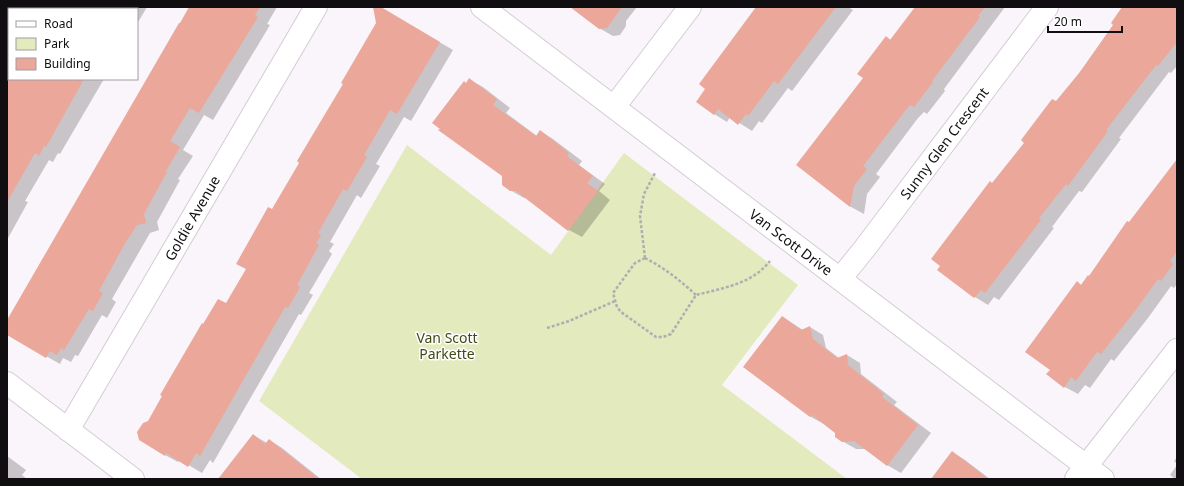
<svg xmlns="http://www.w3.org/2000/svg" width="1184" height="486" viewBox="0 0 1184 486" font-family="'Noto Sans',sans-serif">
<rect width="100%" height="100%" fill="#faf5fa"/>
<!-- green -->
<path fill="#e3eabd" d="M407,145L551,255L624,153L798,285L722,385L847,479H362L259,401Z"/>
<!-- shadow -->
<path fill="#0003" d="M52,7H147L137,24V9H51Z
M190,7H277L267,24L270,25L213,120L204,115L183,150L193,156L178,179L180,180L157,222L159,230L150,233L112,299L116,302L107,318L102,315L78,356L75,355L71,362L63,358L60,364L7,334V322Z
M374,7H379L453,50L411,121L404,117L376,164L380,166L361,198L357,195L330,242L334,244L329,251L332,254L309,293L313,295L301,315L299,314L213,463L210,460L202,473L180,460L178,462L165,455L148,422L204,325L227,305L247,269L272,211L345,84L377,23Z
M577,7H637L626,21V26L620,35L613,36L599,28Z
M757,7H848L853,10L792,91L788,88L762,123L759,121L752,131L730,117L727,122L714,114Z
M916,7H1005L944,89L945,91L927,114L924,112L918,118L876,174L880,177L867,194L864,214L851,207L798,165L864,78L886,37L891,40Z
M1124,7H1177V66L1171,73L1169,72L1119,138L1121,139L1082,192L1079,191L1052,227L1054,228L999,300L994,297L988,305L975,297L938,270L992,184L1080,72L1114,24Z
M11,79H104L60,154L58,153L53,162L49,160L25,201L28,202L7,240V86Z
M470,80L483,87L510,108L506,113L537,136L540,131L553,139L582,161L579,165L605,184L599,191L610,200L582,237L569,230L527,198H524L510,190L503,176L467,84Z
M1177,161V284L1174,288L1171,286L1148,318L1114,361L1111,359L1090,388L1085,385L1078,394L1065,387L1051,369L1081,285L1089,277Z
M783,317L803,330L810,327L823,335L826,348L839,358L847,355L860,363L861,374L897,402L894,405L931,433L901,473L887,465L865,449H856L842,441L836,432L825,423L824,424L811,417L745,367Z
M253,435L267,443L269,440L282,448L321,479H231Z
M952,452L965,460L990,479H932Z
M7,456L26,470L22,475L27,479H7Z
M1177,457V464L1174,461Z
M1177,465V479H1175L1170,475Z"/>
<!-- building -->
<path fill="#eba799" d="M189,7H260L255,15L258,17L199,113L190,108L170,141L180,147L166,171L167,172L144,214L146,223L137,225L124,245L99,291L103,293L93,311L89,309L64,350L61,348L57,355L50,351L46,358L7,335V320L179,23H180Z
M373,7H381L440,42L397,114L390,110L364,155L367,157L347,191L343,189L318,233L321,235L316,243L319,245L297,285L300,287L288,308L285,307L200,456L196,453L188,467L166,453L165,456L139,440L137,432L143,423L148,421L162,396L160,395L202,323L203,324L218,299L226,303L246,269L236,264L268,207L272,209L299,163L297,161L343,84L341,83L376,23Z
M570,7H622L607,28L599,29Z
M756,7H836L778,84L774,81L748,116L746,114L738,125L718,109L714,115L696,102L705,89L699,84Z
M915,7H985L978,16L980,17L932,81L933,82L914,107L910,105L905,111L863,166L867,169L854,186L850,207L796,165L863,78L857,74L886,36L890,40Z
M1122,7H1177V42L1158,66L1156,65L1106,130L1108,131L1068,186L1066,184L1039,218L1041,220L985,293L981,290L974,298L937,270L940,266L931,259L990,181L992,183L1024,143L1021,140L1052,99L1056,101L1080,72L1113,25L1111,23Z
M469,78L497,99L493,105L536,136L540,130L569,153L567,156L593,176L587,183L598,191L568,231L516,191H510L502,185V176L438,130L440,129L432,123L464,81L466,83Z
M7,79H84L46,147L44,146L39,156L35,153L7,202Z
M1177,159V251L1170,261L1173,264L1161,281L1158,279L1135,311L1101,354L1097,352L1076,381L1071,377L1064,388L1046,374L1050,370L1025,352L1077,281L1081,285L1088,275L1089,276L1127,221L1129,222Z
M782,316L801,330L810,326L813,339L837,358L847,354L848,365L884,394L882,397L918,425L887,466L854,441L842,442L835,437V433L812,415L810,417L743,367Z
M253,434L265,444L269,439L319,479H218Z
M952,451L973,467L988,479H931Z"/>
<g fill="none" stroke-linecap="round" stroke-linejoin="round">
<!-- minor casing -->
<g stroke="#d2cdd2" stroke-width="24">
<path id="minor" d="M482,7L1103,479
M614,107L690,7
M840,279L865,248L1047,7
M7,383L133,479
M68,430L316,7
M1076,479L1177,350"/>
</g>
<!-- path -->
<path stroke="#b1adb1" stroke-width="2.5" stroke-dasharray="3 2" stroke-linecap="butt" d="M645,258L635,263L613,293L617,307L621,312L656,337H663L671,334L696,295C723,288 752,284 770,261
M645,258L640,216L644,194L655,173
M645,258C663,267 681,281 696,295
M547,328L569,321L615,301"/>
<!-- minor -->
<use href="#minor" stroke="#fff" stroke-width="22"/>
</g>
<g text-anchor="middle" dominant-baseline="central" stroke-width="3" stroke-linejoin="round" paint-order="stroke">
<!-- street labels -->
<g font-size="14" fill="#100e10" stroke="#fff">
<text transform="translate(944 143) rotate(-53)">Sunny Glen Crescent</text>
<text transform="translate(192 218) rotate(-60)">Goldie Avenue</text>
<text transform="translate(791 242) rotate(37)">Van Scott Drive</text>
</g>
<!-- park labels -->
<g font-size="14" fill="#434819" stroke="#fff">
<text x="447" y="337">Van Scott<tspan x="447" dy="16">Parkette</tspan></text>
</g>
</g>
<!-- border -->
<rect width="1184" height="486" fill="none" stroke="#100e10" stroke-width="16"/>
<!-- legend -->
<rect x="8" y="8" width="130" height="72" fill="#ffffff" stroke="#9f9f9f"/>
<rect x="16" y="21" width="20" height="6" fill="#ffffff" stroke="#9f9f9f"/>
<text x="44" y="28" font-size="12" fill="#100e10">Road</text>
<rect x="16" y="38" width="20" height="12" fill="#e3eabd" stroke="#9f9f9f"/>
<text x="44" y="48" font-size="12" fill="#100e10">Park</text>
<rect x="16" y="58" width="20" height="12" fill="#eba799" stroke="#9f9f9f"/>
<text x="44" y="68" font-size="12" fill="#100e10">Building</text>
<!-- scale -->
<path d="M1048 26v6h74v-6" fill="none" stroke="#100e10" stroke-width="2"/>
<text x="1054" y="26" font-size="12" fill="#100e10" stroke="#ffffff" stroke-width="3" paint-order="stroke">20 m</text>
</svg>
